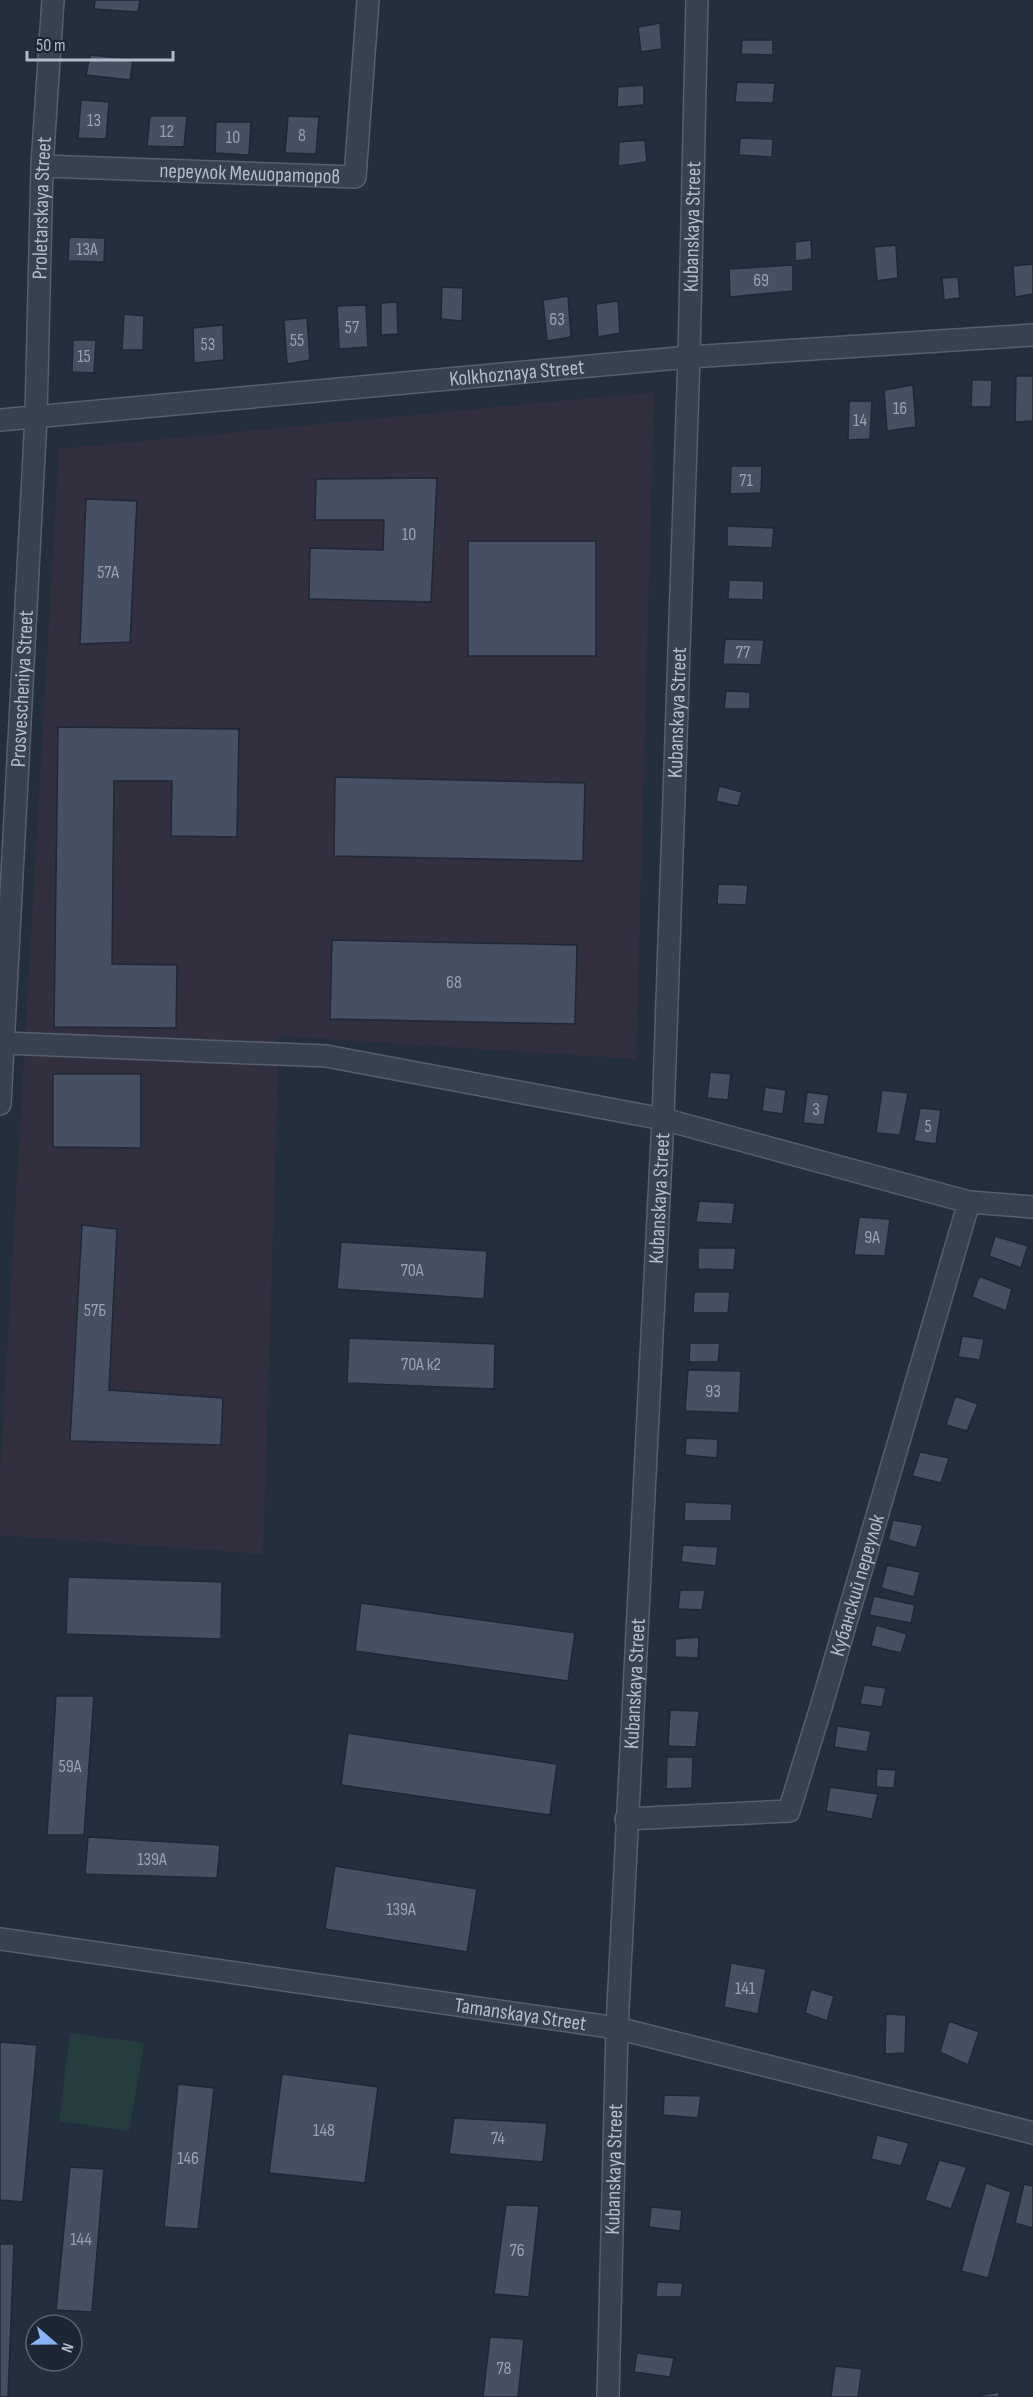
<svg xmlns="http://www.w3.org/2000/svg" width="1033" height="2397" viewBox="0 0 1033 2397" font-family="'Sofia Sans Condensed',sans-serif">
<rect width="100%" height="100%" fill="#242f3e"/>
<!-- medical -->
<path fill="#32303f" d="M654,392L636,1059L279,1036L263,1554L0,1535V1477L59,449Z"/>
<!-- green -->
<path fill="#263c3f" d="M70,2033L144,2043L129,2131L59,2121Z"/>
<!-- building -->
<path fill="#455162" stroke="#1f2835" stroke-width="1.5" d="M95,0H140L138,12L94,9Z
M660,23L662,49L641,52L638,27Z
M742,40H773V55L741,54Z
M90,55L133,59L130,80L86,75Z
M737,82L775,83L773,103L735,102Z
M644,85V105L617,107L618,87Z
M81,100L109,102L106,139L78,138Z
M150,116H187L184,147L147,146Z
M288,116L319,117L316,154L285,153Z
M216,122H251L249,155L215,153Z
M740,138L773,139L772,157L739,155Z
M645,140L647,162L618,166L619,142Z
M69,237L105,238L104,262L68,261Z
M811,240L812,259L795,261V242Z
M896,245L898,278L877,281L874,247Z
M1033,264V294L1015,297L1013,266Z
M793,265V291L730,297L729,269Z
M958,277L960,298L944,300L942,278Z
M442,287L463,288L462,321L441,319Z
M568,296L571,337L547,341L543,300Z
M618,301L620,333L598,337L596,304Z
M397,302L398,334L381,335V303Z
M366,305L368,347L339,349L337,306Z
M124,314L144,316L143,350H122Z
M307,318L310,360L287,364L284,320Z
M223,325L224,360L194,363L193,328Z
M73,340H96L94,373L72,372Z
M1016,376H1033V421L1015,422Z
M972,380H992L991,407H971Z
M913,385L916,427L887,431L884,390Z
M849,401H872L870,439L848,440Z
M731,466H762L761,493L730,494Z
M437,478L431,602L309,599L310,548L383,550L384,520H315L316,479Z
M86,499L137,501L130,642L80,644Z
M727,526L774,528L772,548L727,546Z
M468,541H596V656H468Z
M729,580L764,581L763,600L728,599Z
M725,639L764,640L761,665L723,664Z
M726,691L750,692V709H724Z
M58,727L239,729L237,837L171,836L172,781H114L112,964L177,965L176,1028L54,1027Z
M335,777L585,783L583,861L334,856Z
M719,786L742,792L738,806L716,801Z
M718,884L748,885L746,905L717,904Z
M332,940L577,945L575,1024L330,1019Z
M710,1072L731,1074L728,1100L707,1098Z
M53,1074H141V1148L53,1147Z
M765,1087L786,1090L783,1114L762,1111Z
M882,1090L908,1093L900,1135L876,1133Z
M807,1092L829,1095L824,1125L803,1123Z
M920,1108L941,1110L936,1144L914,1141Z
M699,1201L735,1203L732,1224L696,1222Z
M859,1217L890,1219L885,1256L854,1255Z
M82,1225L117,1229L109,1390L223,1398L221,1445L70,1441Z
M995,1236L1028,1246L1021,1268L989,1256Z
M341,1242L487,1251L484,1299L337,1289Z
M698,1248H736L734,1270L698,1269Z
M979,1276L1012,1289L1006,1311L972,1297Z
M694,1292H730L728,1313H693Z
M962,1336L984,1339L980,1360L958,1357Z
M349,1338L495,1344L494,1389L347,1383Z
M690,1343H720L718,1362H689Z
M688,1370L741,1371L739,1413L685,1411Z
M955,1396L978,1404L967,1431L946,1425Z
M686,1438L718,1439L717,1458L685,1455Z
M920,1452L949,1458L941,1483L912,1476Z
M685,1502L732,1504L731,1521H684Z
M893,1520L923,1525L916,1548L888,1540Z
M683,1545L718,1547L716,1566L681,1562Z
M887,1565L920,1572L914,1597L881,1588Z
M68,1577L222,1582L221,1639L66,1634Z
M680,1590H705L702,1610L678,1609Z
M874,1596L915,1605L911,1623L869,1615Z
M361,1603L575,1633L568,1681L355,1651Z
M876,1625L907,1634L901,1653L871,1646Z
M699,1637L698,1658L675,1657V1639Z
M864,1685L886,1688L882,1707L860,1704Z
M56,1696H94L84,1835H47Z
M670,1710L699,1711L696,1747L668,1746Z
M837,1726L871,1731L867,1752L834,1747Z
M348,1733L557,1764L550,1815L341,1785Z
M667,1757H693L692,1788L666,1789Z
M877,1769L896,1770L894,1788L876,1787Z
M830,1787L878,1794L872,1819L826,1811Z
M88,1837L220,1845L217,1878L85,1874Z
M335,1866L477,1889L467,1952L325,1929Z
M731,1963L766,1969L758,2014L724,2007Z
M811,1989L834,1996L827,2021L805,2013Z
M886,2014L906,2015L905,2053L885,2054Z
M949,2021L979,2032L968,2065L940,2052Z
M0,2042L37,2045L23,2202L0,2200Z
M282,2074L378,2087L365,2183L269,2173Z
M178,2084L214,2088L198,2229L164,2227Z
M664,2095L701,2096L698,2118L663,2115Z
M454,2118L547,2123L543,2162L449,2154Z
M877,2135L909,2143L901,2166L871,2159Z
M939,2160L967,2167L951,2209L925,2200Z
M70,2167L104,2169L92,2312L56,2310Z
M986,2183L1011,2192L988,2278L961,2271Z
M1024,2184L1033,2186V2228L1015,2223Z
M506,2205L539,2206L529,2297L494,2294Z
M651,2207L682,2210L680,2231L649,2227Z
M0,2244H14L8,2397H0Z
M657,2282L683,2283L681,2297H656Z
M490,2337L524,2339L518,2397H483Z
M637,2353L674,2358L670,2377L634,2372Z
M835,2366L862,2369L858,2397H831Z
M999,2392V2397H977V2396Z"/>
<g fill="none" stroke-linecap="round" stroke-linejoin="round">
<!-- minor casing -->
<g stroke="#565f6c" stroke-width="24">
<g id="minor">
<path id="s1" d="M42,166L355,177L368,0"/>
<path id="s2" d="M0,420L689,357L1033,335"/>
<path d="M5,1043L326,1056L663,1119L969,1202L1033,1207"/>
<path id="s3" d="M0,1104L36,417L42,166L53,0"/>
<path id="s4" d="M626,1819L789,1811L822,1704L969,1202"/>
<path id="s5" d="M0,1939L617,2028L1033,2133"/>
<path id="s6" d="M608,2397L617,2028L663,1119L689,357L697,0"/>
</g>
</g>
<!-- minor -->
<use href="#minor" stroke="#38414e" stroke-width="21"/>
</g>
<g text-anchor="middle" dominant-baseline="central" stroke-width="4.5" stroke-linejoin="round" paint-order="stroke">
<!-- number labels -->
<g font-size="18" fill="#98a1af">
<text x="94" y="120">13</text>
<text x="167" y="131">12</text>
<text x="302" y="135">8</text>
<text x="233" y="137">10</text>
<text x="87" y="249">13А</text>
<text x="761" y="280">69</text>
<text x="557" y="319">63</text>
<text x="352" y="327">57</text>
<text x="297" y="340">55</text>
<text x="208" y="344">53</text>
<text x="84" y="356">15</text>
<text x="900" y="408">16</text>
<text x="860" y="420">14</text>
<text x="746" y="480">71</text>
<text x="409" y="534">10</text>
<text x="108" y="572">57А</text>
<text x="743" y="652">77</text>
<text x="454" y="982">68</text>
<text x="816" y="1109">3</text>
<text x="928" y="1126">5</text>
<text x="872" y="1237">9А</text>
<text x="412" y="1270">70А</text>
<text x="95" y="1310">57Б</text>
<text x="421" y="1364">70А к2</text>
<text x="713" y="1391">93</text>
<text x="70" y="1766">59А</text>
<text x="152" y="1859">139А</text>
<text x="401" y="1909">139А</text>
<text x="745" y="1988">141</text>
<text x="324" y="2130">148</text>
<text x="498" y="2138">74</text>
<text x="188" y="2158">146</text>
<text x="81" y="2239">144</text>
<text x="517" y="2250">76</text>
<text x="504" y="2368">78</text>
</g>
<!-- street labels -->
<g font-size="21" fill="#b4bcc9" stroke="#1d2633">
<text stroke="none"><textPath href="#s1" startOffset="208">переулок Мелиораторов</textPath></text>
<text stroke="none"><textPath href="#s3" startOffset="897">Proletarskaya Street</textPath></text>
<text stroke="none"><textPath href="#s6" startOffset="2172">Kubanskaya Street</textPath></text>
<text stroke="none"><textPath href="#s2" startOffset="519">Kolkhoznaya Street</textPath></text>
<text stroke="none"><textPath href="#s3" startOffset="416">Prosvescheniya Street</textPath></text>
<text stroke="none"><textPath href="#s6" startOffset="1686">Kubanskaya Street</textPath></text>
<text stroke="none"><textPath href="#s6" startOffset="1200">Kubanskaya Street</textPath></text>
<text stroke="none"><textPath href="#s4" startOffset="399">Кубанский переулок</textPath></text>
<text stroke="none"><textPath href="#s6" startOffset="714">Kubanskaya Street</textPath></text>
<text stroke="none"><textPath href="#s5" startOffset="526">Tamanskaya Street</textPath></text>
<text stroke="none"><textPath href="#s6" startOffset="228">Kubanskaya Street</textPath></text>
</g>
</g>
<!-- north arrow -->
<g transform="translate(54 2343) rotate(110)"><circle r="28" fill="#1d2633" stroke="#59626f" stroke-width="1.5"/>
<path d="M0-4.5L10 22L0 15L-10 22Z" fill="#8ab4f8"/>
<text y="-9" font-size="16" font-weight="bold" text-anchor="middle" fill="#b4bcc9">N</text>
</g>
<!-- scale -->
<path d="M27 51v9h146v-9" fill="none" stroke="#b4bcc9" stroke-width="3"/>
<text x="36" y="51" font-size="18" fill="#b4bcc9" stroke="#1d2633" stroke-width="4.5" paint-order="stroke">50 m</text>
</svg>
